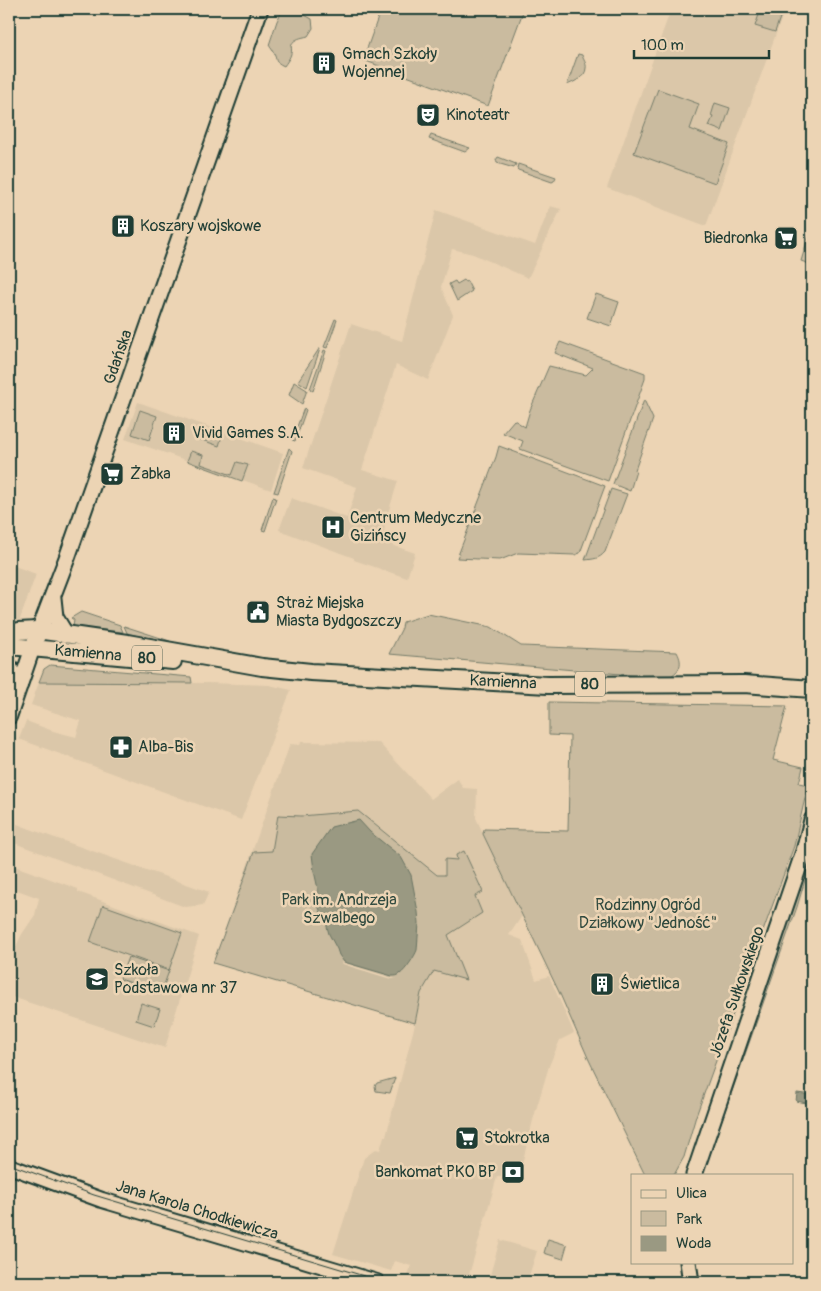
<svg xmlns="http://www.w3.org/2000/svg" width="821" height="1291" viewBox="0 0 821 1291" font-family="Pangolin,sans-serif">
<rect width="100%" height="100%" fill="#ecd4b4"/>
<filter id="ink" filterUnits="userSpaceOnUse"><feTurbulence type="fractalNoise" baseFrequency=".02" numOctaves="2"/><feDisplacementMap in="SourceGraphic" scale="10" xChannelSelector="R" yChannelSelector="G"/><feConvolveMatrix kernelMatrix="1 2 1 2 8 2 1 2 1" color-interpolation-filters="sRGB"/></filter>
<g filter="url(#ink)">
<!-- built -->
<path fill="#dbc7a9" d="M671,9H785L706,226L607,188Z
M550,206L561,209L528,278L473,254L452,249L441,287L453,315L428,380L396,365L362,470L398,481L385,523L384,533L388,541L392,545L415,553L407,578L354,560V558L279,530L291,498L347,518L357,487L303,468L351,324L402,341L436,210L535,245Z
M138,402L283,453L271,490L125,439Z
M9,564L36,574L19,622L9,624Z
M39,682L207,683L269,685L291,690L241,820L19,739L26,721L53,731L76,737L81,721L31,705Z
M301,742L379,743L431,799L458,779L463,788L477,789L476,818L522,916L509,935L522,940L536,980L549,976L574,1033L560,1040L549,1066L533,1120L519,1176L497,1177L467,1282H431L408,1275L411,1266L395,1261L391,1271L333,1254L364,1158L376,1149L380,1150L384,1136H386L415,1024L348,1000L213,963L290,744L300,745Z
M9,821L41,833L209,892L203,905L185,907L9,841Z
M9,864L78,889V892L199,936L165,1048L9,996V961L22,934L35,915L39,898L9,887Z
M500,1240L537,1251L527,1282H488Z"/>
<!-- green -->
<path fill="#cabb9f" stroke="#747c6a" d="M283,9H300L303,14L312,19L313,28L308,36C301,38 295,38 291,45C293,54 289,59 284,66C273,61 278,59 273,51C272,49 270,47 269,45L277,21Z
M381,9H524L488,106L363,60Z
M761,9H783L775,32L755,26Z
M578,54L582,55C583,59 587,64 586,68C586,77 574,82 567,85Z
M658,89L699,104L690,129L729,144L715,183L634,153Z
M715,103L730,108L722,131L709,126L713,117L711,116Z
M431,135L470,148L465,152L429,139Z
M498,157L516,164L514,168L497,163L496,160Z
M518,164L556,177L554,181L552,182L518,170L517,169Z
M812,225V265L801,261Z
M464,280L465,282L467,281L472,291L457,301L449,284L455,281L457,284Z
M596,294L619,302L611,326L587,318Z
M335,319L337,320L327,348L324,347Z
M560,342L645,373V379L608,481L520,449L523,441L503,433L514,420L525,427L530,410L549,366L586,375L593,368L555,353Z
M319,349H320L307,387L298,381Z
M324,350L326,351L313,391L310,389Z
M294,382L307,390L302,404L289,395Z
M644,400L653,419L635,470L636,471L630,491L613,484Z
M304,408L306,410L295,441L292,440Z
M140,410L157,416L149,440L132,434Z
M200,428L222,436L219,446L196,438Z
M499,446L605,486L580,553L575,555L518,553L500,560L457,558L496,457Z
M289,448L292,451L278,493L274,492Z
M191,451L203,455L201,464L232,475L237,462L248,465L242,481L187,461Z
M611,489L627,494L605,552C599,559 594,559 585,560Z
M273,497L276,498L265,531L262,530Z
M81,612L120,625L123,632L73,627L74,620L71,618Z
M428,614L491,627L521,646L677,652C684,665 679,672 667,678L389,654L402,628L403,622Z
M124,626L170,641L169,644L127,633Z
M50,665L191,677L192,683L39,682L44,669Z
M549,702L787,706L773,760L803,767L799,783L808,785L794,846L696,1116L684,1157L674,1175H645L589,1060L560,994L483,834L484,829L568,831L570,736L549,735Z
M358,811L437,875H445V859L457,860L456,855L464,851L483,892L475,896L482,913L448,935L466,980L434,971L421,993L415,1023L213,963L254,852L272,851L278,815L301,816Z
M812,843V857L797,907L706,1165L704,1168Z
M103,905L182,933L169,970L90,942Z
M128,957L169,971L161,993L120,979Z
M141,1003L160,1009L154,1026L136,1020Z
M395,1078L390,1093L376,1091L375,1086L377,1083Z
M548,1239L567,1245L563,1259L544,1253Z"/>
<!-- water -->
<path fill="#9a9982" stroke="#697463" d="M359,820L370,832L401,857L411,875L418,912L419,923L417,950C415,956 405,971 400,974C397,976 396,976 392,976L344,962L339,955L337,949L329,934L325,919L321,913L318,905V889L314,871L312,854L331,827Z
M797,1093L812,1095V1104L796,1101Z"/>
<!-- pier -->
<path fill="#ecd4b4" d="M341,962L396,979H391L352,967L343,964Z"/>
<g fill="none" stroke-linecap="round" stroke-linejoin="round">
<!-- tertiary casing -->
<g stroke="#1f3d34" stroke-width="18">
<path id="tertiary" d="M9,665L20,686
M9,717L33,647
M9,1166L102,1200L377,1282"/>
</g>
<!-- secondary casing -->
<g stroke="#1f3d34" stroke-width="19">
<path id="secondary" d="M53,598L55,617L66,635
M33,647L67,558L260,9
M694,1175L804,851L812,820
M688,1262L691,1282"/>
</g>
<!-- primary casing -->
<g stroke="#1f3d34" stroke-width="20">
<path id="primary" d="M9,633L19,631L37,630L127,643L262,667L311,672L548,685L744,684L812,689
M9,646L173,661"/>
</g>
<!-- tertiary -->
<use href="#tertiary" stroke="#ecd4b4" stroke-width="14"/>
<!-- secondary -->
<use href="#secondary" stroke="#ecd4b4" stroke-width="15"/>
<!-- primary -->
<use href="#primary" stroke="#ecd4b4" stroke-width="16"/>
<!-- tram -->
<path stroke="#1f3d34" stroke-width="1" d="M9,1164L94,1195L384,1282"/>
</g>
</g>
<!-- icons -->
<defs>
<g id="building-square" transform="scale(1.25)"><rect x="-9" y="-9" width="18" height="18" rx="4" fill="#1f3d34" stroke="#ecd4b4"/><path d="M-4-6H4V6H1V3H-1V6H-4ZM-2.5-4.3h1.7v1.8h-1.7ZM.8-4.3h1.7v1.8H.8ZM-2.5-1h1.7V.8h-1.7ZM.8-1h1.7V.8H.8Z" fill="#fff"/></g>
<g id="theatre-square" transform="scale(1.25)"><rect x="-9" y="-9" width="18" height="18" rx="4" fill="#1f3d34" stroke="#ecd4b4"/><path d="M-5-5.5Q0-4 5-5.5V0Q5 5 0 6Q-5 5-5 0ZM-3.3-2.5H-1v1.5H-3.3ZM1-2.5H3.3v1.5H1ZM-2.8 1Q0 5.5 2.8 1Z" fill="#fff"/></g>
<g id="supermarket-square" transform="scale(1.25)"><rect x="-9" y="-9" width="18" height="18" rx="4" fill="#1f3d34" stroke="#ecd4b4"/><path d="M-6-5.5h2.5l.6 2H6L4.5 2H-2.5L-4.4-4H-6ZM-1.5 3.2a1.3 1.3 0 1 0 .1 0ZM3 3.2a1.3 1.3 0 1 0 .1 0Z" fill="#fff"/></g>
<g id="hospital-square" transform="scale(1.25)"><rect x="-9" y="-9" width="18" height="18" rx="4" fill="#1f3d34" stroke="#ecd4b4"/><path d="M-5-5h3v3.5h4V-5h3V5h-3V1.5h-4V5h-3Z" fill="#fff"/></g>
<g id="civic-square" transform="scale(1.25)"><rect x="-9" y="-9" width="18" height="18" rx="4" fill="#1f3d34" stroke="#ecd4b4"/><path d="M-.6-6.5H3V-4.5H.6V-3L4-1V1h2V6H-6V1h2V-1L-.6-3ZM-1.2 2.5V6h2.4V2.5Z" fill="#fff"/></g>
<g id="pharmacy-square" transform="scale(1.25)"><rect x="-9" y="-9" width="18" height="18" rx="4" fill="#1f3d34" stroke="#ecd4b4"/><path d="M-2-6h4v4h4v4h-4v4h-4v-4h-4v-4h4Z" fill="#fff"/></g>
<g id="school-square" transform="scale(1.25)"><rect x="-9" y="-9" width="18" height="18" rx="4" fill="#1f3d34" stroke="#ecd4b4"/><path d="M0-5L7-2L0 1L-7-2ZM-4 1L0 2.5L4 1V4Q0 6-4 4Z" fill="#fff"/></g>
<g id="bank-square" transform="scale(1.25)"><rect x="-9" y="-9" width="18" height="18" rx="4" fill="#1f3d34" stroke="#ecd4b4"/><path d="M-6-4H6V4H-6ZM0-2.3a2.3 2.3 0 1 0 0 4.6a2.3 2.3 0 1 0 0-4.6Z" fill="#fff"/></g>
</defs>
<g fill-rule="evenodd">
<use href="#building-square" x="324" y="63"/>
<use href="#theatre-square" x="428" y="115"/>
<use href="#building-square" x="123" y="226"/>
<use href="#supermarket-square" x="786" y="238"/>
<use href="#building-square" x="174" y="433"/>
<use href="#supermarket-square" x="112" y="474"/>
<use href="#hospital-square" x="333" y="527"/>
<use href="#civic-square" x="258" y="612"/>
<use href="#pharmacy-square" x="121" y="747"/>
<use href="#school-square" x="97" y="979"/>
<use href="#building-square" x="602" y="984"/>
<use href="#supermarket-square" x="467" y="1138"/>
<use href="#bank-square" x="513" y="1172"/>
</g>
<g text-anchor="middle" dominant-baseline="central" stroke-width="5" stroke-linejoin="round" paint-order="stroke">
<!-- shield labels -->
<g fill="#ecd4b4" stroke="#5c6a5a" stroke-width="1">
<rect x="132" y="645.5" width="30" height="25" rx="4"/>
<rect x="575" y="671.5" width="30" height="25" rx="4"/>
</g>
<g font-size="15" font-weight="bold" fill="#1f3d34">
<text x="147" y="658">80</text>
<text x="590" y="684">80</text>
</g>
<!-- poi labels -->
<g font-size="16" fill="#1f3d34" stroke="#ecd4b4" text-anchor="start">
<text x="342" y="54">Gmach Szkoły<tspan x="342" dy="18">Wojennej</tspan></text>
<text x="446" y="115">Kinoteatr</text>
<text x="140" y="226">Koszary wojskowe</text>
<text x="768" y="238" text-anchor="end">Biedronka</text>
<text x="192" y="433">Vivid Games S.A.</text>
<text x="130" y="474">Żabka</text>
<text x="350" y="518">Centrum Medyczne<tspan x="350" dy="18">Gizińscy</tspan></text>
<text x="276" y="603">Straż Miejska<tspan x="276" dy="18">Miasta Bydgoszczy</tspan></text>
<text x="138" y="747">Alba-Bis</text>
<text x="114" y="970">Szkoła<tspan x="114" dy="18">Podstawowa nr 37</tspan></text>
<text x="620" y="984">Świetlica</text>
<text x="484" y="1138">Stokrotka</text>
<text x="496" y="1172" text-anchor="end">Bankomat PKO BP</text>
</g>
<!-- street labels -->
<g font-size="16" fill="#1f3d34" stroke="#ecd4b4">
<text transform="translate(118 357) rotate(-71)">Gdańska</text>
<text transform="translate(88 653) rotate(5)">Kamienna</text>
<text transform="translate(503 682) rotate(3)">Kamienna</text>
<text transform="translate(737 992) rotate(-71)">Józefa Sułkowskiego</text>
<text transform="translate(197 1210) rotate(17)">Jana Karola Chodkiewicza</text>
</g>
<!-- park labels -->
<g font-size="16" fill="#304a3f" stroke="#ecd4b4">
<text x="339" y="900">Park im. Andrzeja<tspan x="339" dy="18">Szwalbego</tspan></text>
<text x="648" y="905">Rodzinny Ogród<tspan x="648" dy="18">Działkowy "Jedność"</tspan></text>
</g>
</g>
<!-- margin -->
<rect width="821" height="1291" fill="none" stroke="#ecd4b4" stroke-width="30"/>
<rect x="15" y="15" width="791" height="1261" fill="none" stroke="#1f3d34" stroke-width="2" filter="url(#ink)"/>
<!-- legend -->
<rect x="631" y="1174" width="162" height="90" fill="#ecd4b4" stroke="#9a9881"/>
<rect x="641" y="1190" width="25" height="8" fill="#ecd4b4" stroke="#9a9881"/>
<text x="676" y="1198" font-size="15" fill="#1f3d34">Ulica</text>
<rect x="641" y="1211" width="25" height="15" fill="#cabb9f" stroke="#9a9881"/>
<text x="676" y="1224" font-size="15" fill="#1f3d34">Park</text>
<rect x="641" y="1236" width="25" height="15" fill="#9a9982" stroke="#9a9881"/>
<text x="676" y="1248" font-size="15" fill="#1f3d34">Woda</text>
<!-- scale -->
<path d="M634 50v8h135v-8" fill="none" stroke="#1f3d34" stroke-width="2.5"/>
<text x="641" y="50" font-size="15" fill="#1f3d34" stroke="#ecd4b4" stroke-width="4" paint-order="stroke">100 m</text>
</svg>
